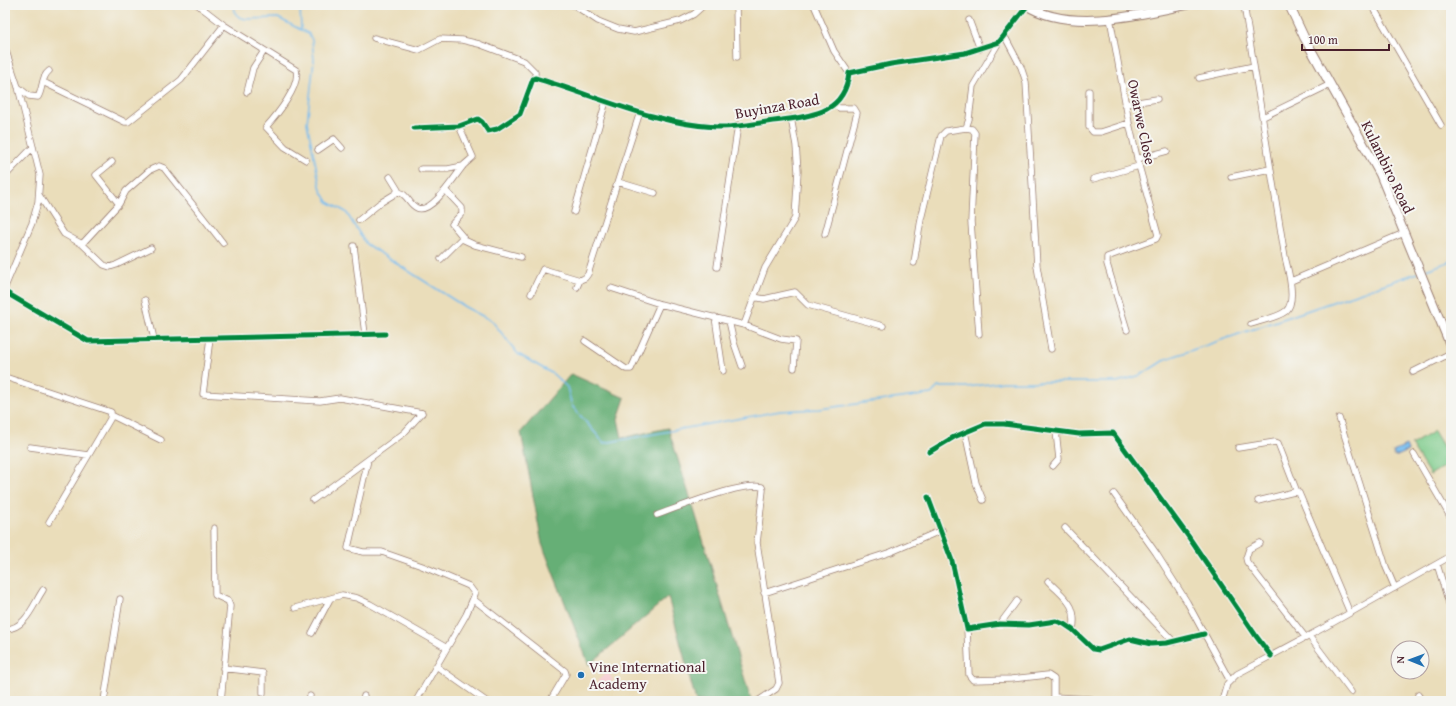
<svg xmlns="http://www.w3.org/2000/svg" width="1456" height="706" viewBox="0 0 1456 706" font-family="'Gentium Book Plus',serif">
<rect width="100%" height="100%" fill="#f6f6f2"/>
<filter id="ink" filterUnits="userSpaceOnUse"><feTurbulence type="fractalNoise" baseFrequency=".025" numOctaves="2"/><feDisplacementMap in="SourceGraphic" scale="8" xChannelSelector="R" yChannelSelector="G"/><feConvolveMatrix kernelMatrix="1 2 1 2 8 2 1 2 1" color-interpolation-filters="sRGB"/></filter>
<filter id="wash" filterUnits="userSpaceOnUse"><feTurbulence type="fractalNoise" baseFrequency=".012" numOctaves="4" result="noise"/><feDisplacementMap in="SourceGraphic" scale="16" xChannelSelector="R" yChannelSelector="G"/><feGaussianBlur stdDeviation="0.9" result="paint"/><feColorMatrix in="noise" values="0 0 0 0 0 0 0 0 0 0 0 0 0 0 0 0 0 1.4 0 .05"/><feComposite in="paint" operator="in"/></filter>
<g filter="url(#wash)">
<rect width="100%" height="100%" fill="#eaddba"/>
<!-- built -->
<path fill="#f7cfd5" d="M608,672L613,680L603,688L597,681Z"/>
<!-- green -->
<path fill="#7dcb8a" stroke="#64755a" d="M1434,431L1451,459V462L1430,475L1411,445Z"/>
<!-- forest -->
<path fill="#66af76" stroke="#586750" d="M571,374L625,398L618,419L622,438L668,428L696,516L751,700L749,701H696L668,597L589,665L542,544L521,432Z"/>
<!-- water -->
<path fill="#78bdef" stroke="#616e8d" d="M1406,446L1408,451L1395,457L1393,452Z"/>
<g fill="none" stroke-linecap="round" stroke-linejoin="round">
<!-- stream -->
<path stroke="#78bdef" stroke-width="1.5" d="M234,5L235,13L239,17L246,19L278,18L309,34L312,40L314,60L307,123L321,190L328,202L346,212L366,244L465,307L492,321L518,354L553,374L567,387L572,406L604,443L780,411L819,409L931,394L938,387H967L1003,382H1117L1141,375L1166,359L1417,273
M300,5L301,30
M1423,271L1451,261"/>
</g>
</g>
<g filter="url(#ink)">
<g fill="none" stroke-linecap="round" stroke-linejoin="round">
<!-- street casing -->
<g stroke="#9a7e72" stroke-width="7">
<path id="street" d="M198,5L224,25L296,70C301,86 276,116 266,127L285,147L306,160
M574,5L598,21L618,29L634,32L680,21L694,14L704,5
M736,5L737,57
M814,5L834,51L849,73
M1244,5L1285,257C1288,269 1297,302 1286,311C1277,318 1262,320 1251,324
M1372,5L1441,125
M1110,18L1129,123L1139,166L1158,235L1156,239L1107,257V264L1127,330
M969,20L980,49
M1004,35L1021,67L1026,82L1037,266L1051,349
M374,38L419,50L440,39L462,40L479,44L524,61L535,72V78
M5,48L18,87L40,175L38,202L32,223L5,287
M1199,78L1254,66
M43,82L125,122H128L181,80L224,25
M18,87L29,96L38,97C43,89 41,77 49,71
M1089,91V127L1093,132H1101L1129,123
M247,92L253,68L264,51
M1125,104L1157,99
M1263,117L1331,84
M414,128L459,126L478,119L482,122L488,131L497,129L520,114L533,79L535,78C594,95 654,124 716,127C738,128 761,122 782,120C815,116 845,111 849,73L891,64L965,53L999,42L1027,6
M966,128L972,129L975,133L971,222L979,334
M318,150L334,139L342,148
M1137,159L1167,151
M112,162L96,175L119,204
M421,169H448L463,166
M5,176L33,147
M390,177L398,190L396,193
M1231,177L1270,169
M1093,179L1139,166
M618,182L655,193
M39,195L64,234L82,244L104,265L110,267L116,265L151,248
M574,212L606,101
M359,220L380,203L398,192C407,193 409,205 417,208C432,215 456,174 464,165C467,162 470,160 473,157L459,126
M825,234L857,113L854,108H839L834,105
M462,239L475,245L521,257
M82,244L119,204L126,191L150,170L159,166L164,168L223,243
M354,246L365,334
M441,259L463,237L452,224L462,213V208L446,191
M914,263L921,219L941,136L946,131L966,128L969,119L973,86L999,42
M717,267L738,125
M1291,281L1404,233
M577,287L580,280
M611,288L660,304L744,325L765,268L795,218L798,171L796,145L791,118
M5,292L88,341L385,334
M531,294L543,269L580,280L585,278L588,274L640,112
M754,297L764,299L795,292L808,305L883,326
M145,300L154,339
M715,317L723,371
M729,321L734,343L742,366
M744,325L781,339L796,341L794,368
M210,338L203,394L320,401L340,398L422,413
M585,341L626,369H631L660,304
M1413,372L1451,353
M5,377L111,412L110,419L49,522
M111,415L161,440
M1339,418L1386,567L1395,588
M965,432L976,483L983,500
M30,447L88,455
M1238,448L1275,442L1278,443L1297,492
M929,452L954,437L985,424H1004L1079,434L1113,433L1188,536L1256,636L1271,656
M1414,454L1451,518
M368,460L348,548L363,552H382L422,566L469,586L475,594L466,615L416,701
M1053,466L1059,459L1056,431
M1114,494L1156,553L1187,602L1230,681
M928,497L952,561L967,629L1000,624L1029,625L1056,621L1064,624L1073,630L1093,649L1099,650L1130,639L1151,644L1167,643L1204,634
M313,500L404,433L422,413
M1258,501L1294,492L1299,493L1350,613
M657,515C679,507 741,482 762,487L763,490L757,543L779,683L776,689L758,701
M214,528L215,595L228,601L230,606L221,701
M1065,528L1174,642
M1260,543L1249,549L1246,558L1247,562L1306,638
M1437,564L1451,610
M1048,581C1064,598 1078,604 1073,630
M764,593L891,552L942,530
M473,599L565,671L566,674L550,701
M295,608L342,595L357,598L370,604L447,648
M1000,624L1017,601
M5,629C25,630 33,605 43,590
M967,629L969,675L973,680L1011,679L1048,675L1054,679V697
M312,633L330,599
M1309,636L1351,692
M436,666L486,701
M223,668L263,673V693
M1418,695L1422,701
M104,701L120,599
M308,701L310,696
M363,701L364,696
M1054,701V697L1091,699
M1222,701L1227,684L1237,674L1325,627L1451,556"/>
</g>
<!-- secondary casing -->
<g stroke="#9a7e72" stroke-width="10">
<path id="secondary" d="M1026,5C1068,33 1140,15 1186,5
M1289,5L1304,37L1380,174L1451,347"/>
</g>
<!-- street -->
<use href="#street" stroke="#fff" stroke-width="5.5"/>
<!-- secondary -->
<use href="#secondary" stroke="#fff" stroke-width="8"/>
<!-- cycleway casing -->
<g stroke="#f6f6f2" stroke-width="8">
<path id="cycleway" d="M414,128L459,126L478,119L482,122L488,131L497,129L520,114L533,79L535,78C594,95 654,124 716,127C738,128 761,122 782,120C815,116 845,111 849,73L891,64L965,53L999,42L1027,6
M5,292L88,341L385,334
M929,452L954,437L985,424H1004L1079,434L1113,433L1188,536L1256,636L1271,656
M928,497L952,561L967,629L1000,624L1029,625L1056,621L1064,624L1073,630L1093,649L1099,650L1130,639L1151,644L1167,643L1204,634"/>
</g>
<!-- cycleway -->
<use href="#cycleway" stroke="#00873e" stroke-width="5"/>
</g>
</g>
<!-- markers -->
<circle fill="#1f6fb2" stroke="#f6f6f2" stroke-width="1.5" cx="581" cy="675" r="4"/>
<g text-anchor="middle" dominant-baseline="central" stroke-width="4" stroke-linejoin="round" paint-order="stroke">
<!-- street labels -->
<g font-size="15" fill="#4a1f2b" stroke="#f6f6f2">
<text transform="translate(777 106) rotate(-10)">Buyinza Road</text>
<text transform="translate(1142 122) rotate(78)">Owarwe Close</text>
<text transform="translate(1388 167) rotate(64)">Kulambiro Road</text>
</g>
<!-- poi labels -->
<g font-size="15" fill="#4a1f2b" stroke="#f6f6f2" text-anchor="start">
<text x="589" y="666">Vine International<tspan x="589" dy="17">Academy</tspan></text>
</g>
</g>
<!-- margin -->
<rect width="1456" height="706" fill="none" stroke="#f6f6f2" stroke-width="20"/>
<!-- north arrow -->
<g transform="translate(1410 660) rotate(271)"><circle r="19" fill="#f6f6f2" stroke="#b1a0a2"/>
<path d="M0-3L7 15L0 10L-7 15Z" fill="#1f6fb2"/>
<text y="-6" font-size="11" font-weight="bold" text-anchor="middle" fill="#4a1f2b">N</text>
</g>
<!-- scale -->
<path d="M1302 44v6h87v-6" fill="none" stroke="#4a1f2b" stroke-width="2"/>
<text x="1308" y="44" font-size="12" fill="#4a1f2b" stroke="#f6f6f2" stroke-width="3" paint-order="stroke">100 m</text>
</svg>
